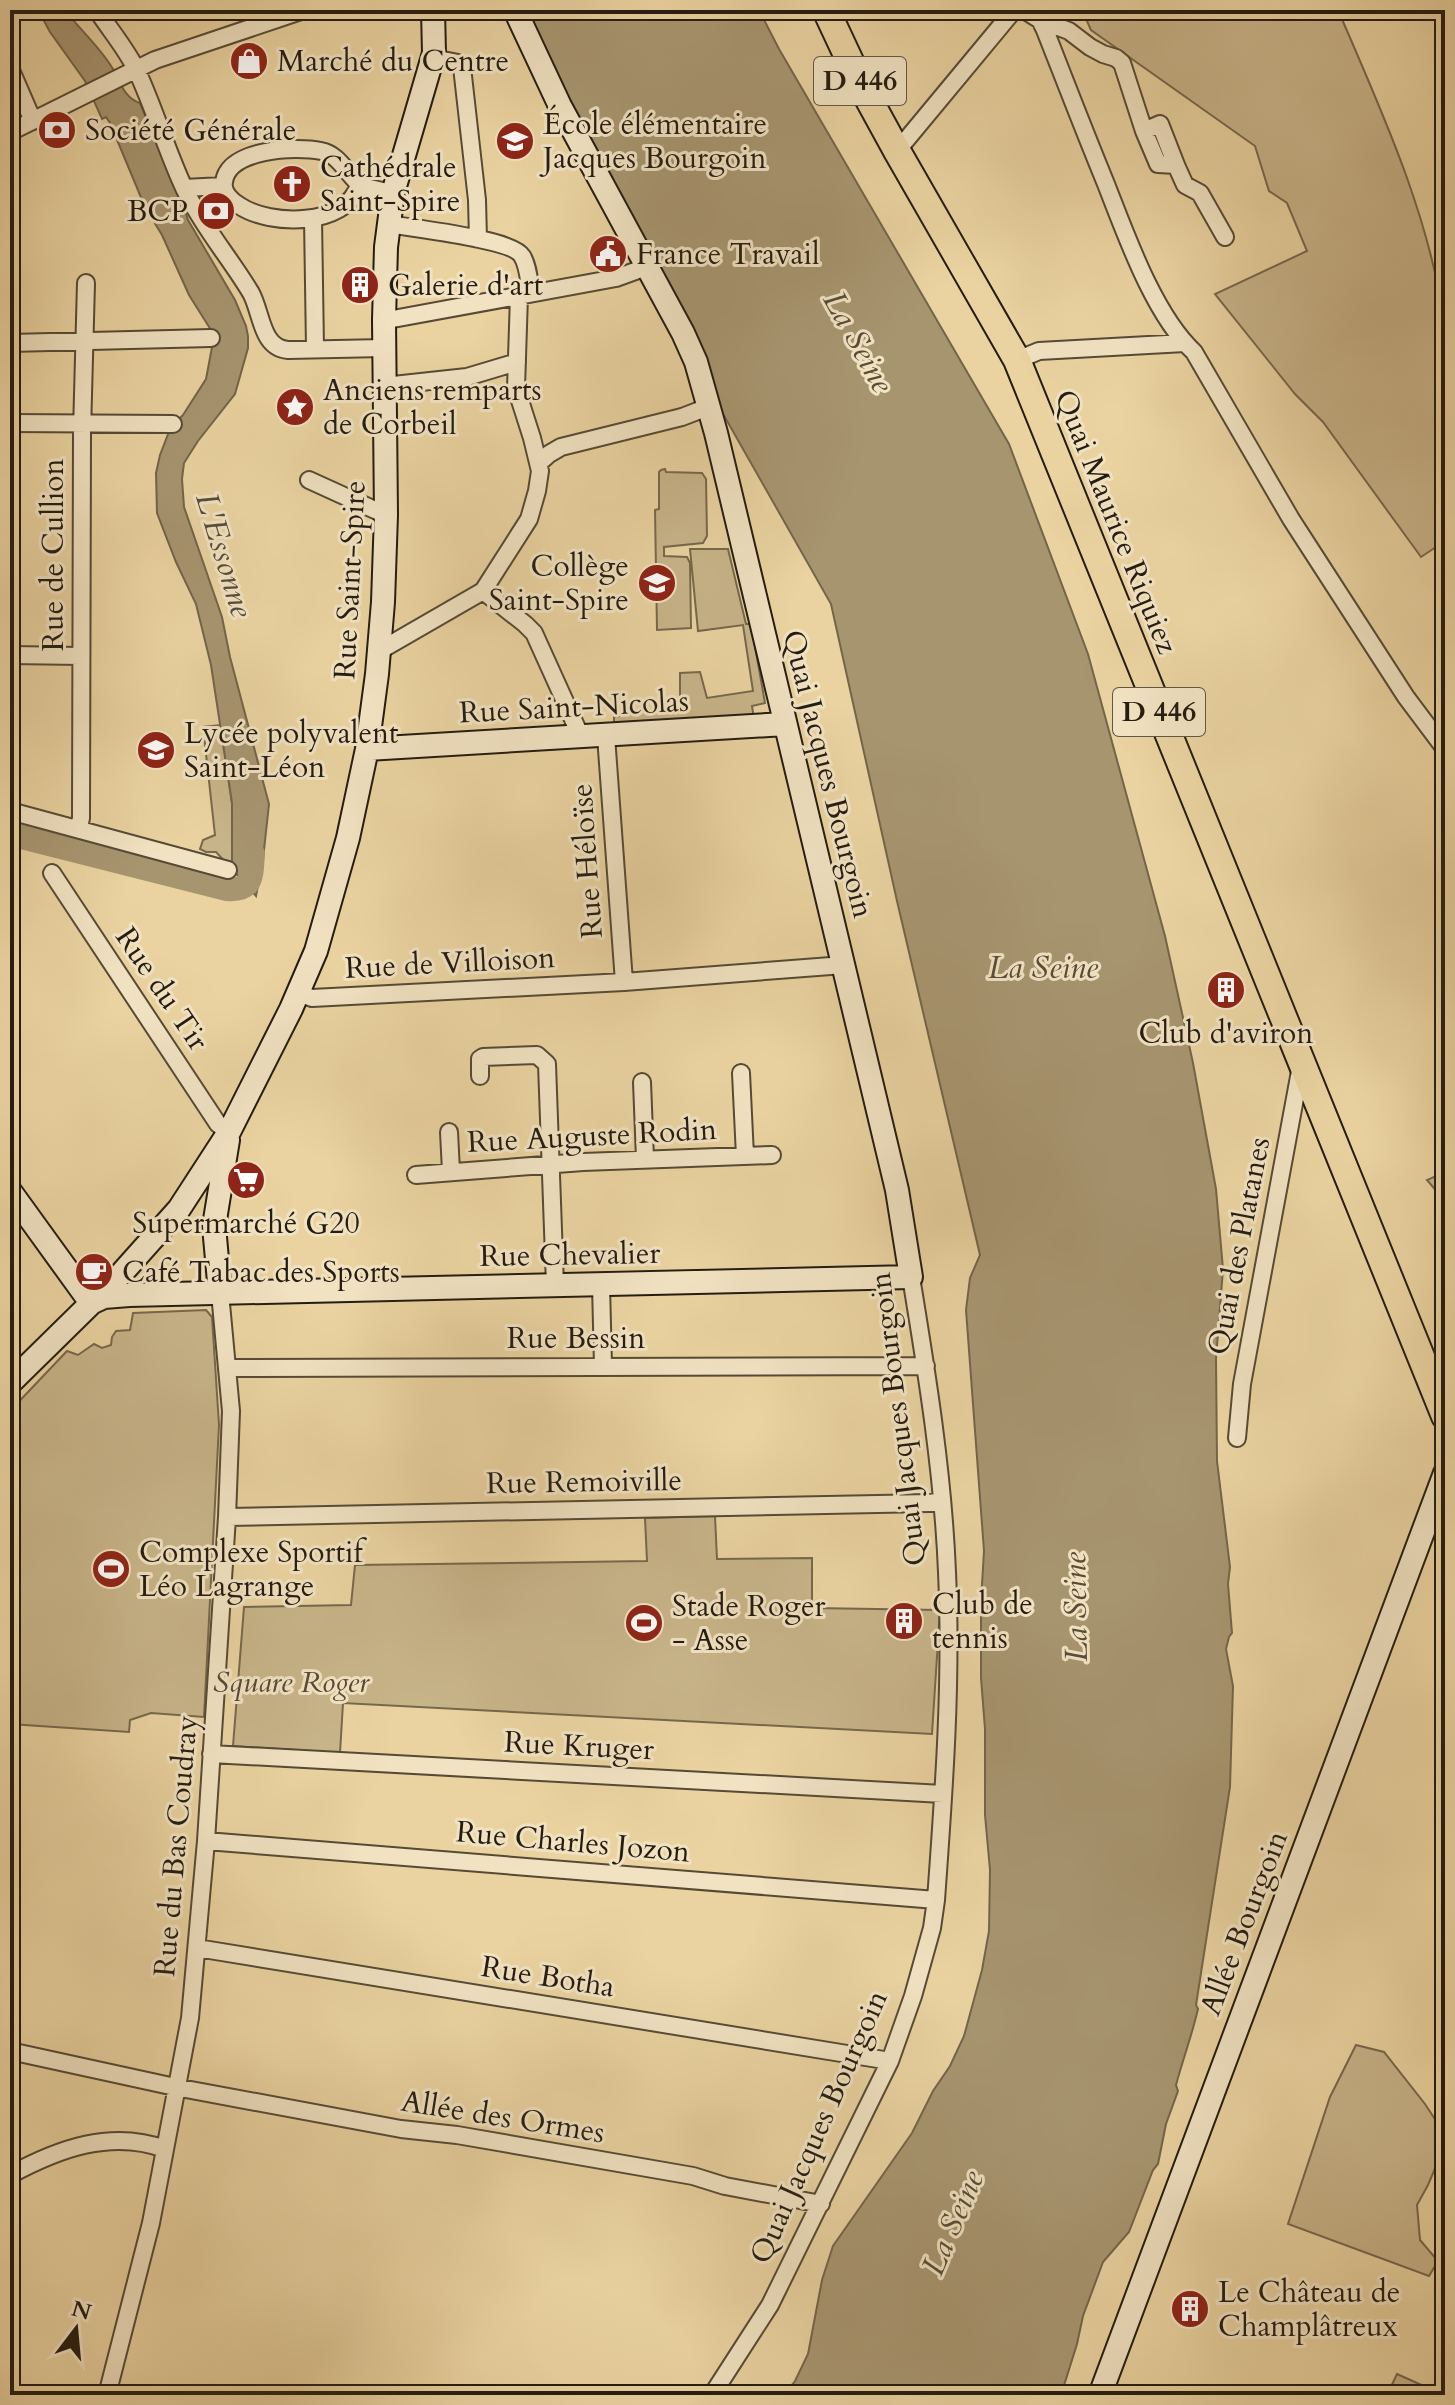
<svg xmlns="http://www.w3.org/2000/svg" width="1455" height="2405" viewBox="0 0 1455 2405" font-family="Cardo,serif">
<rect width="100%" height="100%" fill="#ead3a1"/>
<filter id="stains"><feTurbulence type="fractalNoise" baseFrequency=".0025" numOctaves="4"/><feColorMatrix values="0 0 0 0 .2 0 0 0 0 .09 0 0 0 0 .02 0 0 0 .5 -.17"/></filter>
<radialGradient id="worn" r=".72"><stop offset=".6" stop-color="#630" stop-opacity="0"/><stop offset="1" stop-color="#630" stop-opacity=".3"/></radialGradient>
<!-- green -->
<path fill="#c8b489" stroke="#76684d" stroke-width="2" d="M1082,10H1338C1382,112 1430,216 1445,327V541L1421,557L1323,422L1295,394L1215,294L1307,251L1287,203L1269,191L1255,146L1091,30Z
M665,469L666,472L702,473L706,479L707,536L703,543L664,547V556L687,557L690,563L691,628L657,630L655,510L659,509V472L661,470Z
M690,549H728L746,624H751L765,703L752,706L754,719L614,723V717L680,706V673L700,672L707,698L753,691L743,625L698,631Z
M221,725L232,803V869L216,852H206L200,849L203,840L215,835L203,727Z
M1445,1172V1201L1427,1180Z
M206,1310L212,1317L219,1425L204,1717L151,1713L130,1720L129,1732L10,1724V1411L67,1351L78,1355L94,1344L102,1348L111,1345L112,1337L116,1331L130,1330L133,1313Z
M715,1516L717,1559L812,1558V1608L940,1610L932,1734L343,1703L340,1753L233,1746L244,1607L351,1605L355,1565L647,1561L645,1518Z
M1356,2045L1384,2052L1425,2104L1442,2130L1445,2145L1428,2185L1417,2205L1420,2240L1438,2261L1429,2276L1288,2224L1330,2097Z
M1397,2374L1426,2387L1427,2395H1387Z"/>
<!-- water -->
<path fill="#a79570" stroke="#73654a" stroke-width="2" d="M38,10H65C80,30 100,47 113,69C120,82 125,99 140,103L184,207L188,220L235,300L246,326L248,336V348L235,394L198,441L184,463L182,479L184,507L222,617L230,657L269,804L263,859L256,896L232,869V803L211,665L196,604L176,562L157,513L156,473L160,455L170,429L183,415L206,379L213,342L211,330L189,295L162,235L145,207L110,123L106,117L102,119L85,81L50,32Z
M519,10H759L779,49L1009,444L1088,654L1165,936L1193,1063L1216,1189L1223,1269L1216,1359L1217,1461L1230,1567L1228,1584L1232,1633L1229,1637L1226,1649L1233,1686L1230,1787L1196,2005L1198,2009C1192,2035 1183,2059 1176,2085L1178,2091L1166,2124L1158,2164L1153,2170L1129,2232L1103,2262L1083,2316L1077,2344L1061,2395H784L795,2381L808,2354L822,2280L833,2246L912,2133L933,2091L950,2066L964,2036L982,1970L989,1931L990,1870L985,1815V1729L981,1678V1601L984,1551L966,1310L970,1278L980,1255L897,901L831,604L722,412L714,387Z"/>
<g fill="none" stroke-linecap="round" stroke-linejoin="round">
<!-- river -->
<path stroke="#a79570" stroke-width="24" d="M10,834L227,889C254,891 251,875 253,854"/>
<!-- street casing -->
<g stroke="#564a35" stroke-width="20">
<path id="street" d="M97,10C110,30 127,50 137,71C155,110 167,152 185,190C203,227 230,258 251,293C262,313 261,348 288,350L384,348
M1024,10L1040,20L1045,30C1065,81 1085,133 1106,184C1126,235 1154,315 1194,352L1291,519L1406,697L1445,749
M1040,20L1069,31L1090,47L1103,54L1116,58L1122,63L1144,131L1158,164L1176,165L1185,185L1200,193L1225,237
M433,58L458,63L462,67L477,200L478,239
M10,68L33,121
M1144,131L1160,124L1176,165
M10,132L155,60L304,10
M897,151L1014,10
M359,185C346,227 270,226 240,206C231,201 222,192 224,182C228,149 295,146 321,151C338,154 346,172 358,183C366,189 383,191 393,193
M184,188L223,186
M313,219L315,348
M388,224C411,228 512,239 522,256C528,265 529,281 531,292
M382,321L616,278L638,270
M10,343L211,338
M1017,360L1039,351L1185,343
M384,386L467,377L517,362
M10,423L173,424
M539,463L549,454L561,447L682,417L708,407
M309,480L386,515
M483,591L525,624L534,633L581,737
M379,651L483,591L529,519L537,491L540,471L532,438L516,388L519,296
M10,655L81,656
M606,736L624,982
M10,811L228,870
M79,828L81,818L82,432L86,283
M52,873L218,1124L229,1132
M298,993L312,998L624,982L844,965
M741,1073L745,1156
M480,1076V1059L483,1057L537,1055L547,1064L555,1285
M642,1082L645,1159
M449,1132L451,1171
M416,1175L583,1162L772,1155
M601,1285L603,1366
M227,1368L926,1366
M1237,1438L1242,1384L1301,1066
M227,1517L929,1503L942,1501
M211,1754L943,1794
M206,1841L936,1900
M197,1948L890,2061
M10,2051L175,2087L401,2129L457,2135L693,2176L725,2186L821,2204
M10,2175C58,2149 111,2129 165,2149
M107,2395L151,2223L190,2018L206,1841L227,1517L231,1411L220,1293
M712,2395L770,2305L890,2061L913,1996L932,1928L936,1900C944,1790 952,1681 947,1572C943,1473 927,1374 911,1277"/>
</g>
<!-- secondary casing -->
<g stroke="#241c11" stroke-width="26">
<path id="secondary" d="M367,749L785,724
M10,1191L91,1303
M220,1293L214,1226L228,1140
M91,1303L104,1297L129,1295L911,1277L897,1190L716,433L696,362L683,333L560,106L515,10
M10,1383L121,1274L179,1209L229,1132L291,1009L316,951L348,838L367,749L377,674L383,602L386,515L384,320L386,247L393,193L434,53L433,10
M1100,2395L1445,1473"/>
</g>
<!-- primary casing -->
<g stroke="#241c11" stroke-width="30">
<path id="primary" d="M826,10L862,87L897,151L1017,360L1445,1416"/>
</g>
<!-- street -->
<use href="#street" stroke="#f1e2c2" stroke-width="16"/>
<!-- secondary -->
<use href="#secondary" stroke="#f1e2c2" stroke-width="22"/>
<!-- primary -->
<use href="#primary" stroke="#ead3a1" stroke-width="26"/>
</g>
<!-- icons -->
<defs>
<g id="shop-disc" transform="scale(2)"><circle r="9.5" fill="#8f2418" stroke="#f1e2c2"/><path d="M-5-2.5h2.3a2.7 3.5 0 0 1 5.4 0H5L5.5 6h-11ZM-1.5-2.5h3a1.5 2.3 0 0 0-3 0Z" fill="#fff"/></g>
<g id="bank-disc" transform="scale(2)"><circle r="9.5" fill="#8f2418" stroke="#f1e2c2"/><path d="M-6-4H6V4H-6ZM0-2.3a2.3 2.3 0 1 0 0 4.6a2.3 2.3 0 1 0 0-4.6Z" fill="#fff"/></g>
<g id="school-disc" transform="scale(2)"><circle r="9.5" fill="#8f2418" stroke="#f1e2c2"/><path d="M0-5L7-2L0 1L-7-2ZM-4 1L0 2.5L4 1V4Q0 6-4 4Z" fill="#fff"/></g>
<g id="church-disc" transform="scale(2)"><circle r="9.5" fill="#8f2418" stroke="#f1e2c2"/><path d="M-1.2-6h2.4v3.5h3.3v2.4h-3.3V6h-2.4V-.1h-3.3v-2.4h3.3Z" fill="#fff"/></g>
<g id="civic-disc" transform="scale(2)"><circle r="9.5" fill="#8f2418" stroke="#f1e2c2"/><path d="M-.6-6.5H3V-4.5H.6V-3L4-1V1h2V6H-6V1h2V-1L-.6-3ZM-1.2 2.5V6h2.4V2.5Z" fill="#fff"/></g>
<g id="building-disc" transform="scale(2)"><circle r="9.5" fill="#8f2418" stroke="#f1e2c2"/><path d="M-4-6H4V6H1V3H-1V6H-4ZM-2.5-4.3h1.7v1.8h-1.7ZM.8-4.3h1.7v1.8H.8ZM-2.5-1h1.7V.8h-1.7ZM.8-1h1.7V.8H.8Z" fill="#fff"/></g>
<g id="sight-disc" transform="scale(2)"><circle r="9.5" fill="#8f2418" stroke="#f1e2c2"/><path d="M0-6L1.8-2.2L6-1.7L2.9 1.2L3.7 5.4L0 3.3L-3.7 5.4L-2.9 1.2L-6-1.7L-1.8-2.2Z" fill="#fff"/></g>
<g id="supermarket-disc" transform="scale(2)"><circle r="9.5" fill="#8f2418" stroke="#f1e2c2"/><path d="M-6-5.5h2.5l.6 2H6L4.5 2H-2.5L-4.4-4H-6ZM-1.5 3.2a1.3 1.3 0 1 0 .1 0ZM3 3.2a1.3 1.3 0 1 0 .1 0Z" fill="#fff"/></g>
<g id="cafe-disc" transform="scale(2)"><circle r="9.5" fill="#8f2418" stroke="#f1e2c2"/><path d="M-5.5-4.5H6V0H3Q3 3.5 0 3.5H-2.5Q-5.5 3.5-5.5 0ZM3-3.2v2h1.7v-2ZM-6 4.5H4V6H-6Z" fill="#fff"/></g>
<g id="stadium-disc" transform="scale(2)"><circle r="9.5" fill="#8f2418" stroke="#f1e2c2"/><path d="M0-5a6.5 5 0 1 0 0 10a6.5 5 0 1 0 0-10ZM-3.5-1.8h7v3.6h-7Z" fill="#fff"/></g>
</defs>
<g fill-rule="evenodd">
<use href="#shop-disc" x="249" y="61"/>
<use href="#bank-disc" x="57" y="130"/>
<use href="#school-disc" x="515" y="141"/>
<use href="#church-disc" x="292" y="184"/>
<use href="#bank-disc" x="216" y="211"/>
<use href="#civic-disc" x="608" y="254"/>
<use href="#building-disc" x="360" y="285"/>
<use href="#sight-disc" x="295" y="407"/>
<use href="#school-disc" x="657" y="583"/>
<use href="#school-disc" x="156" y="750"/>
<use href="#building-disc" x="1226" y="990"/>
<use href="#supermarket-disc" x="246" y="1180"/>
<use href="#cafe-disc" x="94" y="1272"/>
<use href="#stadium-disc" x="111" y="1569"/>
<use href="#building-disc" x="904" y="1621"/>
<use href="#stadium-disc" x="644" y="1623"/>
<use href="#building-disc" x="1190" y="2309"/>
</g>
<g text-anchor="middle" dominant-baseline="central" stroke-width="6" stroke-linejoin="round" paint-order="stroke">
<!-- shield labels -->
<g fill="#f1e2c2" stroke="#625746" stroke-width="2">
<rect x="814" y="57" width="92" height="48" rx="6"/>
<rect x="1113" y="688" width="92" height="48" rx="6"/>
</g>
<g font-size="28" font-weight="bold" fill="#241c11">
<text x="860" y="81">D 446</text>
<text x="1159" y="712">D 446</text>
</g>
<!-- poi labels -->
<g font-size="30" fill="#241c11" stroke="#f1e2c2" text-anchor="start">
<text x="277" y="61">Marché du Centre</text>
<text x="543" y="124">École élémentaire<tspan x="543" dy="34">Jacques Bourgoin</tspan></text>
<text x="85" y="130">Société Générale</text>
<text x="320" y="167">Cathédrale<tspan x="320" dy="34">Saint-Spire</tspan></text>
<text x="188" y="211" text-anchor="end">BCP</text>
<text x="636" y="254">France Travail</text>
<text x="388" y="285">Galerie d'art</text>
<text x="323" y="390">Anciens remparts<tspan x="323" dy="34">de Corbeil</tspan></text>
<text x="629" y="566" text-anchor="end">Collège<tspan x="629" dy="34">Saint-Spire</tspan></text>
<text x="184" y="733">Lycée polyvalent<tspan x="184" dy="34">Saint-Léon</tspan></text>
<text x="1226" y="1033" text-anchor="middle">Club d'aviron</text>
<text x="246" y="1223" text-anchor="middle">Supermarché G20</text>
<text x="122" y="1272">Café Tabac des Sports</text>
<text x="139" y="1552">Complexe Sportif<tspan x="139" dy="34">Léo Lagrange</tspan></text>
<text x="932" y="1604">Club de<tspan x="932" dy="34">tennis</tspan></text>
<text x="672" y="1606">Stade Roger<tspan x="672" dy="34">- Asse</tspan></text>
<text x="1218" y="2292">Le Château de<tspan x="1218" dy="34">Champlâtreux</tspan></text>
</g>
<!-- street labels -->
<g font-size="30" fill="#241c11" stroke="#f1e2c2">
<text transform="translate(1116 522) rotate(68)">Quai Maurice Riquiez</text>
<text transform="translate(53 555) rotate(-90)">Rue de Cullion</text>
<text transform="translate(350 580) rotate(-87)">Rue Saint-Spire</text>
<text transform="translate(574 707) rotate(-3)">Rue Saint-Nicolas</text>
<text transform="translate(828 774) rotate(76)">Quai Jacques Bourgoin</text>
<text transform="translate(587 861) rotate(-94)">Rue Héloïse</text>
<text transform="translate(450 963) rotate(-3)">Rue de Villoison</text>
<text transform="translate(162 989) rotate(56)">Rue du Tir</text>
<text transform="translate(592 1136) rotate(-3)">Rue Auguste Rodin</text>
<text transform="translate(1239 1246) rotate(-79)">Quai des Platanes</text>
<text transform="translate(570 1255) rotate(-1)">Rue Chevalier</text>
<text x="576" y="1338">Rue Bessin</text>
<text transform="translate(898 1419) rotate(-97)">Quai Jacques Bourgoin</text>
<text transform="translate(584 1482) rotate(-1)">Rue Remoiville</text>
<text transform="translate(579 1746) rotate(3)">Rue Kruger</text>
<text transform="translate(573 1842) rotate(5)">Rue Charles Jozon</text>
<text transform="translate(176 1846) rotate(-85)">Rue du Bas Coudray</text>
<text transform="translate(1244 1923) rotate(-69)">Allée Bourgoin</text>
<text transform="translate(548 1977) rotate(9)">Rue Botha</text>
<text transform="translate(503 2117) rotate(9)">Allée des Ormes</text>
<text transform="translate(819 2127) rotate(-66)">Quai Jacques Bourgoin</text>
</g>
<!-- park labels -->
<g font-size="30" font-style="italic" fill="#554a35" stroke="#f1e2c2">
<text x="291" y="1682">Square Roger</text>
</g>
<!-- water labels -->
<g font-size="32" font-style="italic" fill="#584c37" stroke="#f1e2c2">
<text transform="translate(858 342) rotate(61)">La Seine</text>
<text transform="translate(224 555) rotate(73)">L'Essonne</text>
<text x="1043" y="968">La Seine</text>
<text transform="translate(1076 1607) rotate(-91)">La Seine</text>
<text transform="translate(953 2223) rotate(-67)">La Seine</text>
</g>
</g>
<!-- margin -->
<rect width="1455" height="2405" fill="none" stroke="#ead3a1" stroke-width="40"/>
<rect x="12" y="12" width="1431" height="2381" fill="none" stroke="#241c11" stroke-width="4"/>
<rect x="20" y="20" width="1415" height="2365" fill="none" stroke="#241c11" stroke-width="2"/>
<!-- north arrow -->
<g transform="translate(76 2329) rotate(16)" stroke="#f1e2c2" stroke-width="6" paint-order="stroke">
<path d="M0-6L14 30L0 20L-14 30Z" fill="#241c11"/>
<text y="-12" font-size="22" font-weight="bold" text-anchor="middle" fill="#241c11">N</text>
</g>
<rect width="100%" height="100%" filter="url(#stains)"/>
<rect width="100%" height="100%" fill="url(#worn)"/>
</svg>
